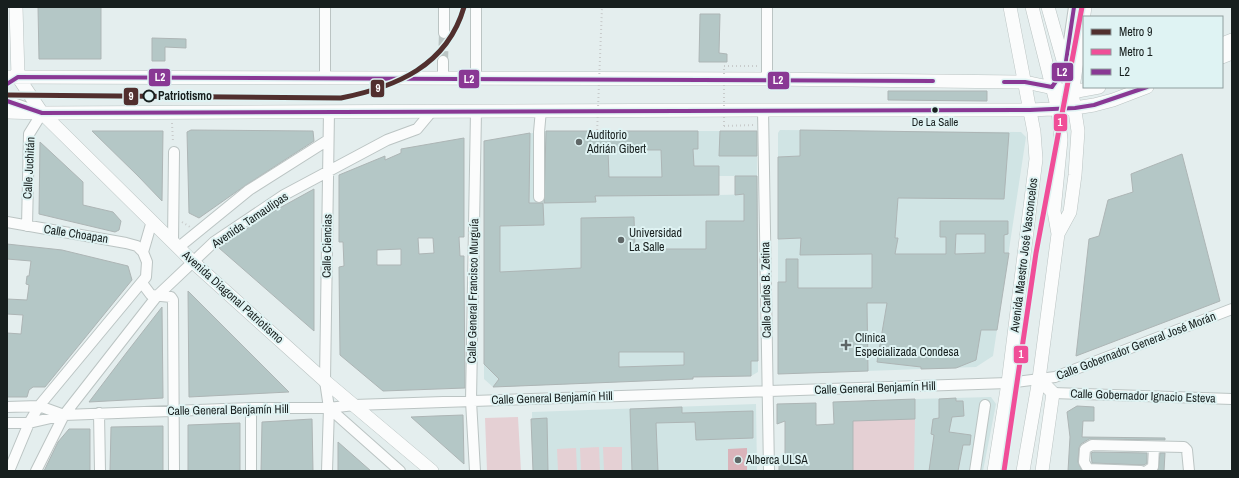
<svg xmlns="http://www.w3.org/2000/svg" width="1239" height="478" viewBox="0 0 1239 478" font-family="'Archivo Narrow',sans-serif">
<rect width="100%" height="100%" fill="#e4eeee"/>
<!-- built -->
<path fill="#d0e4e4" d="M780,130L1021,132L1026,137L993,356L976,367L813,373L812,309H778V239L798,238V156L778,157V133Z
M545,131H757V176H719V195L757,194L758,304L719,305V322H758V372L751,376L694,377L693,379L493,387L484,379V141Z
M991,397L996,404L983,471H853V421L915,419V399Z
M756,404L757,471H533L532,412Z"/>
<!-- green -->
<path fill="#e5d0d4" d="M518,417L521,471H487L485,418Z
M915,419L914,471H853V421Z
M599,447L600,471H581L580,448Z
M603,447H622V471H604Z
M576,448L577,471H558L557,449Z"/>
<!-- water -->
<path fill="#dab3ba" d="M747,448V471H728V449Z"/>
<!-- building -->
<path fill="#b4c7c6" stroke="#adb5b5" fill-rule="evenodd" d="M38,7H101V59H39Z
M700,14H720L719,53L727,54V62H699Z
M152,38L186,39V48L165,47V61H152Z
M888,91H987V101L888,100Z
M191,130L313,131L314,141L246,185L199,218L189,213L187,132Z
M800,130L1009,133L1004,199L898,198L895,238H898L895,254H946V237H940V221H1008V234L1004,235V253H1009L997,330H981L976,360L956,368L921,369V367L877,362L887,303H867L868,371L778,374V282H786V259H798V288H872V254L800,255L801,238L778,239V157L800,156ZM956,234H985V253L955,254Z
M92,131H163L162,201L138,176Z
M546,131H698V149H693L694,166H719V195L595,196L596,202L544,203ZM608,150H661L662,177H609Z
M720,131H757V156H719Z
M530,133L529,203H543L544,225L500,226V272L581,268V218L634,217L635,249H706V221H744V194L735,195V176H757L758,361H751V376L693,377V379L493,387L499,379L484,364V141ZM619,352H684V365L619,367Z
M464,138V237H459L460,256H464V270L465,388L383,391L340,355L339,267L344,266L343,242H339V175L385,156V160L401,153V149ZM418,238H433L434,253L419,254ZM401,249V265H377V250Z
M40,142L83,182V205L113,212L121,221L119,230L115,232L39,214Z
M1182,154L1220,301L1076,356L1089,239L1099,236L1108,200L1133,192L1131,174Z
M314,189V331L219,248L265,216Z
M7,244L62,250L128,266L132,280L45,387H33L29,390L27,397H7V333L21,334L23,315L7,314V299L27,300L29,285L26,284L27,276H29L31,261L7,259Z
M188,291L289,392L189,397Z
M162,307L163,398L89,402L127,352Z
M956,398V401H963L964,416L952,417L949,432L971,435L970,445H963L958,471H929L934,435L931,434L933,419L939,418V399Z
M915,399V419L853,421V471H779V461H785V421L777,424V404L816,403V425L834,424L833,402Z
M1077,406L1094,407V421H1083L1082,437L1165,438V440L1089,439L1081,444L1079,448L1078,462L1082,471H1068L1070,437L1067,412Z
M682,407V413L753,411V438L696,440L695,422L656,423L658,471H632L630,409Z
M463,415L464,464L411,417L435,416Z
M547,418L548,471H533L531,419Z
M312,419L313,471H261L262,422Z
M240,423V471H188V425Z
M163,426V471H110L111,427Z
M69,429H90V471H44L58,442Z
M338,442L371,471H338Z
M1094,452L1147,453V463L1144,465L1092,463L1091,453Z
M1160,453H1165L1164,471H1158Z"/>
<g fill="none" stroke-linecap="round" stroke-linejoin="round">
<!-- minor-tunnel -->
<path stroke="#bbc5c4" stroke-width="10" stroke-dasharray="10 5" stroke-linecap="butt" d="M443,61L444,33"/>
<!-- minor casing -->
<g stroke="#bbc4c3" stroke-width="12">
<path id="minor" d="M325,7V78
M476,7V78
M444,33V7
M443,61V78
M767,79V7
M1052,87L1065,68L1074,7
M7,101L42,113L29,134L27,226
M763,110L769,471
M539,197V132L541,110
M7,222L126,243L137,246L143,252
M173,242L174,152
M179,247L249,190L328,140
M142,283L151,295L171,297L173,300L174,471
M1053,393L1232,399
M7,407L39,406L64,415
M251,408V471
M329,408L400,471
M99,413L100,471
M7,423H29L64,415L251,408H329L354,405L1008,383L1055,377L1232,309
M9,471L29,423L39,406L146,277L147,262L143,252L152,221
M36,471L64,415L157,296L214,242L284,195L387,140L417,129L432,111
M327,471L329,408L325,381L329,111
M475,471L471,401L476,111
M975,471L985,405
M1141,471L1088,469L1084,462L1085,449L1092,445L1184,447L1187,450L1189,471
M1147,471L1153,467L1154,447"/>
</g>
<!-- major casing -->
<g stroke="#bbc4c3" stroke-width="14">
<path id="major" d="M16,7L18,77L42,113L193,262L325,381L432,471
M1048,7L1072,92L1078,131L1075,175L1070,212L1058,234
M1222,44L1232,40
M1222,57L1232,53
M7,77L767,79L1025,82L1072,92L1099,87
M1073,88L1085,7
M7,112L42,113L763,110H1030L1075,108L1094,105L1113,100L1147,87
M1039,379L1053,393L1042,471
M994,471L1008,383L1036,159L1034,132L1010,7
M1023,471L1039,379L1058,234L1054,211L1061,140L1058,110L1032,7"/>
</g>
<!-- path -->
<path stroke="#c8cbcb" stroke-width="2" stroke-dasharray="1 3" stroke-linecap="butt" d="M724,66H757
M172,123L173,142
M724,126L755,125
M182,222L190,227"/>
<!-- minor -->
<use href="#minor" stroke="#fbfcfc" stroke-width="10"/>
<!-- major -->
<use href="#major" stroke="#fbfcfc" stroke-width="13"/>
<!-- path-bridge -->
<path stroke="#c8cbcb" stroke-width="2" stroke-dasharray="1 3" stroke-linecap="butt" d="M724,126V66
M597,134L602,7"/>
<!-- bus-1 casing -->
<g stroke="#dff3f3" stroke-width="7">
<path id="bus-1" d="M1004,82H1025L1052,87L1065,68L1074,7
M7,84L18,77L933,81
M7,101L42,113L1030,110L1075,108L1094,105L1147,87"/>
</g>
<!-- bus-1 -->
<use href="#bus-1" stroke="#893894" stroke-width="4"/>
<!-- metro-1 casing -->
<g stroke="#dff3f3" stroke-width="8">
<path id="metro-1" d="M7,95L341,98C396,87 447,66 464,7"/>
</g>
<!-- metro-2 casing -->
<g stroke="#dff3f3" stroke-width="8">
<path id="metro-2" d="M1004,471L1036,253L1082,7"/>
</g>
<!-- metro-1 -->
<use href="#metro-1" stroke="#512f2e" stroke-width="5"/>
<!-- metro-2 -->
<use href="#metro-2" stroke="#f04e98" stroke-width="5"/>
</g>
<!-- markers -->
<circle fill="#dff3f3" stroke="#171f1e" stroke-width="2" cx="149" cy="96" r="5.5"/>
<circle fill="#171f1e" stroke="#dff3f3" stroke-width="1.5" cx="935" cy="110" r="3.5"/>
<g fill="#5f6767" stroke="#dff3f3" stroke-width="1.5">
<circle cx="579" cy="142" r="4"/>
<circle cx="621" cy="240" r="4"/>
<path d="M844 339h4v4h4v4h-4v4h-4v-4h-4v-4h4z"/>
<circle cx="738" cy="460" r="4"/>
</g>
<g text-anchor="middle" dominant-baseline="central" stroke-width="4" stroke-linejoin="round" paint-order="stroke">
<!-- bus labels -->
<g font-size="11" fill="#171f1e" stroke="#dff3f3">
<text x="935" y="122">De La Salle</text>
</g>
<!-- stop labels -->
<g font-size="12" font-weight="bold" fill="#171f1e" stroke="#dff3f3" text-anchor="start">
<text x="158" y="96">Patriotismo</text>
</g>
<!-- poi labels -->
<g font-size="12" fill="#171f1e" stroke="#dff3f3" text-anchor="start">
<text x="587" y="135">Auditorio<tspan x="587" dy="14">Adrián Gibert</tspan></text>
<text x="629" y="233">Universidad<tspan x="629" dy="14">La Salle</tspan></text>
<text x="855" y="338">Clínica<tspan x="855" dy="14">Especializada Condesa</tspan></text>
<text x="746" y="460">Alberca ULSA</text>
</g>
<!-- street labels -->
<g font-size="12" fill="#171f1e" stroke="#dff3f3">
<text transform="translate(29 168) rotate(-87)">Calle Juchitán</text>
<text transform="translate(250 220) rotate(-34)">Avenida Tamaulipas</text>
<text transform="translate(76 234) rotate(9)">Calle Choapan</text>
<text transform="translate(327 246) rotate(-89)">Calle Ciencias</text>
<text transform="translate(1024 255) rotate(-83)">Avenida Maestro José Vasconcelos</text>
<text transform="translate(766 290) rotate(-91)">Calle Carlos B. Zetina</text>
<text transform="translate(473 291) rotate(-89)">Calle General Francisco Murguía</text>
<text transform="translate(233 297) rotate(42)">Avenida Diagonal Patriotismo</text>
<text transform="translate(1136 346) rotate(-21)">Calle Gobernador General José Morán</text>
<text transform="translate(875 388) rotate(-2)">Calle General Benjamín Hill</text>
<text transform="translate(1143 396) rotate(2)">Calle Gobernador Ignacio Esteva</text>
<text transform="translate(552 398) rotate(-2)">Calle General Benjamín Hill</text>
<text transform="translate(228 410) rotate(-1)">Calle General Benjamín Hill</text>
</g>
</g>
<g stroke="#dff3f3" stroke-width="1.5">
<rect x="1051" y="62" width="23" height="20" rx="4" fill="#893894"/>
<rect x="148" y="68" width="23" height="19" rx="4" fill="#893894"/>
<rect x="458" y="69" width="22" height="20" rx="4" fill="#893894"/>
<rect x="767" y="71" width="23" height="19" rx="4" fill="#893894"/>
<rect x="370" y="79" width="15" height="19" rx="4" fill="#512f2e"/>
<rect x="123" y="87" width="16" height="19" rx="4" fill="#512f2e"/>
<rect x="1053" y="113" width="15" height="19" rx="4" fill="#f04e98"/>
<rect x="1013" y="345" width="16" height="19" rx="4" fill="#f04e98"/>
</g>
<g font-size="11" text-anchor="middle" font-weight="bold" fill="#fff">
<text x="1062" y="76">L2</text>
<text x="160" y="81">L2</text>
<text x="469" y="83">L2</text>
<text x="778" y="84">L2</text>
<text x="378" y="92">9</text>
<text x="131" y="100">9</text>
<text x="1060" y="126">1</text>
<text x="1021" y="358">1</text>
</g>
<!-- border -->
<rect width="1239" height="478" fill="none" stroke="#171f1e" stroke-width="16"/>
<!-- legend -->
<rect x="1083" y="16" width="140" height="72" fill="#dff3f3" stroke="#8f9e9e"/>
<rect x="1091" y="29" width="20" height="6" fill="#512f2e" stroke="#8f9e9e"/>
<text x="1119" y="36" font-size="12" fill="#171f1e">Metro 9</text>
<rect x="1091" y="49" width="20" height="6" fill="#f04e98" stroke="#8f9e9e"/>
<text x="1119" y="56" font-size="12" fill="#171f1e">Metro 1</text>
<rect x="1091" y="69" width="20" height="6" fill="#893894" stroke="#8f9e9e"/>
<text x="1119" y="76" font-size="12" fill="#171f1e">L2</text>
</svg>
